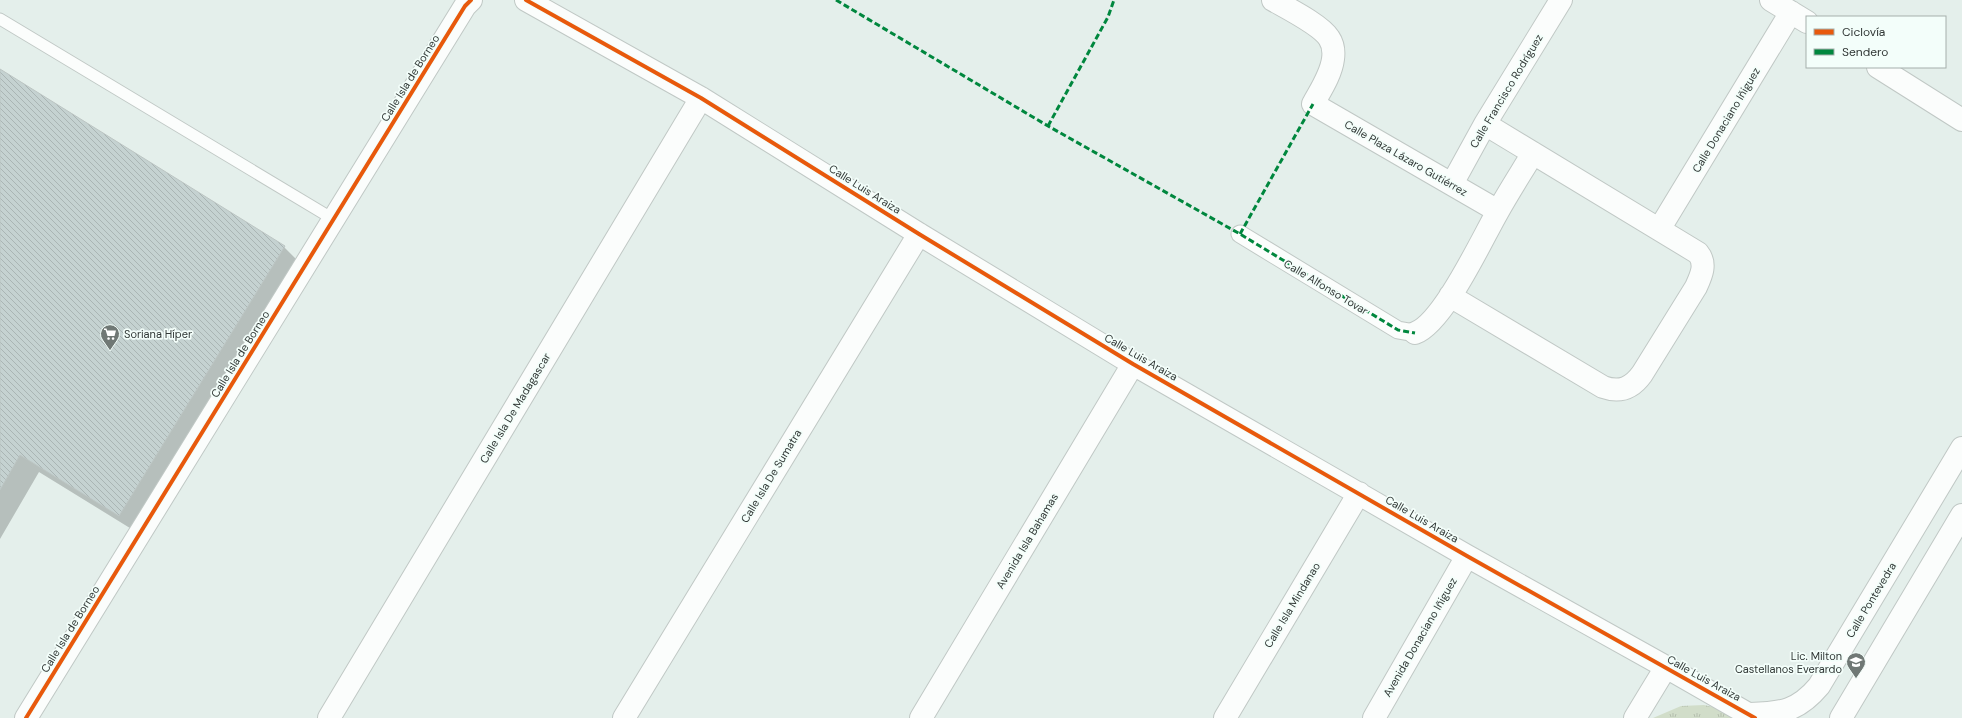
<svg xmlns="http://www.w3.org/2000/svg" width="1962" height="718" viewBox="0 0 1962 718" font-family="'DM Sans',sans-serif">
<defs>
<pattern id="grass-tufts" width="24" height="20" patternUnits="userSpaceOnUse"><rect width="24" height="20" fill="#d1ddc9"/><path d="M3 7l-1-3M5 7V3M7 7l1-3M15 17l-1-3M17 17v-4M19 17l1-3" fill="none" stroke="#b4bead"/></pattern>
<pattern id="building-back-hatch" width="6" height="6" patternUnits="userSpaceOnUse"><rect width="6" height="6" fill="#c5d2d1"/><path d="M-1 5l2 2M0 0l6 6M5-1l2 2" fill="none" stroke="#aab5b4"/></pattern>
</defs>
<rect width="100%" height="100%" fill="#e4efeb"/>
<!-- grass -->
<path fill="url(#grass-tufts)" d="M1704,705L1726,710L1740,718H1653L1681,706Z"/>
<!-- shadow -->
<path fill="#0003" d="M0,70L284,247L302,265L138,533L39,472L0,539Z"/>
<!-- building -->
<path fill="url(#building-back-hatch)" stroke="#bcc5c3" d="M0,69L285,246L119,516L20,455L0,490Z"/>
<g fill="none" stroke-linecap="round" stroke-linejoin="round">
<!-- service casing -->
<g stroke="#c0c8c5" stroke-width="13">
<path id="service" d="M0,19L333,219"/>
</g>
<!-- pedestrian casing -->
<g stroke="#c0c8c5" stroke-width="19">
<path id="pedestrian" d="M1240,234L1398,330L1415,333"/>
</g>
<!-- minor casing -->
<g stroke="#c0c8c5" stroke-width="24">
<path id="minor" d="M526,0L701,98L919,234L1133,364L1467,556L1666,667
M1273,0C1287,8 1321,25 1329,38C1333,44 1334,52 1333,59C1331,75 1320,91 1313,104L1498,211
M1771,0L1807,22
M1878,67L1962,120
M1452,184L1485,124L1561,0
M1660,228L1791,12
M1450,296L1603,387C1620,393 1632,388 1642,374L1696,287C1701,276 1707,264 1698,253L1485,124
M1415,333C1443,323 1481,241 1497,213C1508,193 1521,173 1533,153
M26,718L465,6L471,0
M329,718L701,98
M624,718L919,234
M921,718L1133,364
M1225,718L1359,493
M1374,718L1467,556"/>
</g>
<!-- tertiary casing -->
<g stroke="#c0c8c5" stroke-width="24">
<path id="tertiary" d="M1750,714C1782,713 1798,711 1819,686L1962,448
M1635,718L1666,667L1755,718
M1841,718L1962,515"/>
</g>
<!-- service -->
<use href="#service" stroke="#fbfdfc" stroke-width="11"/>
<!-- pedestrian -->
<use href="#pedestrian" stroke="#fbfdfc" stroke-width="17"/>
<!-- minor -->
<use href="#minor" stroke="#fbfdfc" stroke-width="22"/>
<!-- tertiary -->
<use href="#tertiary" stroke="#fbfdfc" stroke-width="22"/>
<!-- quiet -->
<path stroke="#00873e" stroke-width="3" stroke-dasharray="6 3" stroke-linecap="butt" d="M836,0L1048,126L1240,234L1398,330L1415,333
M1048,126L1108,17L1114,0
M1240,234L1313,104"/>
<!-- cycleway casing -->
<g stroke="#f3fefa" stroke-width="6">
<path id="cycleway" d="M526,0L701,98L919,234L1133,364L1467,556L1755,718
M26,718L465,6L471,0"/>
</g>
<!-- cycleway -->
<use href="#cycleway" stroke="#e8590c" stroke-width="4"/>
</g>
<!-- icons -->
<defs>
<g id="supermarket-pin" transform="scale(1)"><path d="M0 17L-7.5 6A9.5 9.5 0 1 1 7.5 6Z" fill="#707875" stroke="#f3fefa"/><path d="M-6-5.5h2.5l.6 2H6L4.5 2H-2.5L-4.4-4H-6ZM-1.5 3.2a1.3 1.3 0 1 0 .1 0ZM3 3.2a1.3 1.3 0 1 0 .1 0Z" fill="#fff"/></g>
<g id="school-pin" transform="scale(1)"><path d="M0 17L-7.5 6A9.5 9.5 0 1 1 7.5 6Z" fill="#707875" stroke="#f3fefa"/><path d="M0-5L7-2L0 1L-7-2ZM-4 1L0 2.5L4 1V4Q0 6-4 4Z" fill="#fff"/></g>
</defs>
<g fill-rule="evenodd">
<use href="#supermarket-pin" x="110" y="334"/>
<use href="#school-pin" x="1856" y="662"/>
</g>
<g text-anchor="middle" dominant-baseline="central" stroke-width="3.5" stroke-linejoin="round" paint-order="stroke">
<!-- street labels -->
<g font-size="11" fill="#313836" stroke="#f3fefa">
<text transform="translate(410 78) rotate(-58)">Calle Isla de Borneo</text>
<text transform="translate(1506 91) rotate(-59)">Calle Francisco Rodríguez</text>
<text transform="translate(1726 120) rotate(-59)">Calle Donaciano Iñiguez</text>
<text transform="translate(1406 158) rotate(30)">Calle Plaza Lázaro Gutiérrez</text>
<text transform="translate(865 189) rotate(32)">Calle Luis Araiza</text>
<text transform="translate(1326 287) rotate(31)">Calle Alfonso Tovar</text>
<text transform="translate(240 354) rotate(-58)">Calle Isla de Borneo</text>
<text transform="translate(1141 357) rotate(30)">Calle Luis Araiza</text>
<text transform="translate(515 408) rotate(-59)">Calle Isla De Madagascar</text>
<text transform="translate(771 476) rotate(-59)">Calle Isla De Sumatra</text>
<text transform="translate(1422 519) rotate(30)">Calle Luis Araiza</text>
<text transform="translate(1027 541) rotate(-59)">Avenida Isla Bahamas</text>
<text transform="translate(1871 600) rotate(-59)">Calle Pontevedra</text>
<text transform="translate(1292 605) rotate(-59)">Calle Isla Mindanao</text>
<text transform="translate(70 629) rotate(-58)">Calle Isla de Borneo</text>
<text transform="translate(1420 637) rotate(-60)">Avenida Donaciano Iñiguez</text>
<text transform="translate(1704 678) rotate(29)">Calle Luis Araiza</text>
</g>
<!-- poi labels -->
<g font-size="11" fill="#313836" stroke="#f3fefa" text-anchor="start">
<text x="124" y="334">Soriana Híper</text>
<text x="1842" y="656" text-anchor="end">Lic. Milton<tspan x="1842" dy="13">Castellanos Everardo</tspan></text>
</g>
</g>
<!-- legend -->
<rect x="1806" y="16" width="140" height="52" fill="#f3fefa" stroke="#a5afac"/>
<rect x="1814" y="29" width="20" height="6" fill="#e8590c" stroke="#a5afac"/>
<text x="1842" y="36" font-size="12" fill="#313836">Ciclovía</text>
<rect x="1814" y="49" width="20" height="6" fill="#00873e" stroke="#a5afac"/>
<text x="1842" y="56" font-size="12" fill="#313836">Sendero</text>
</svg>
